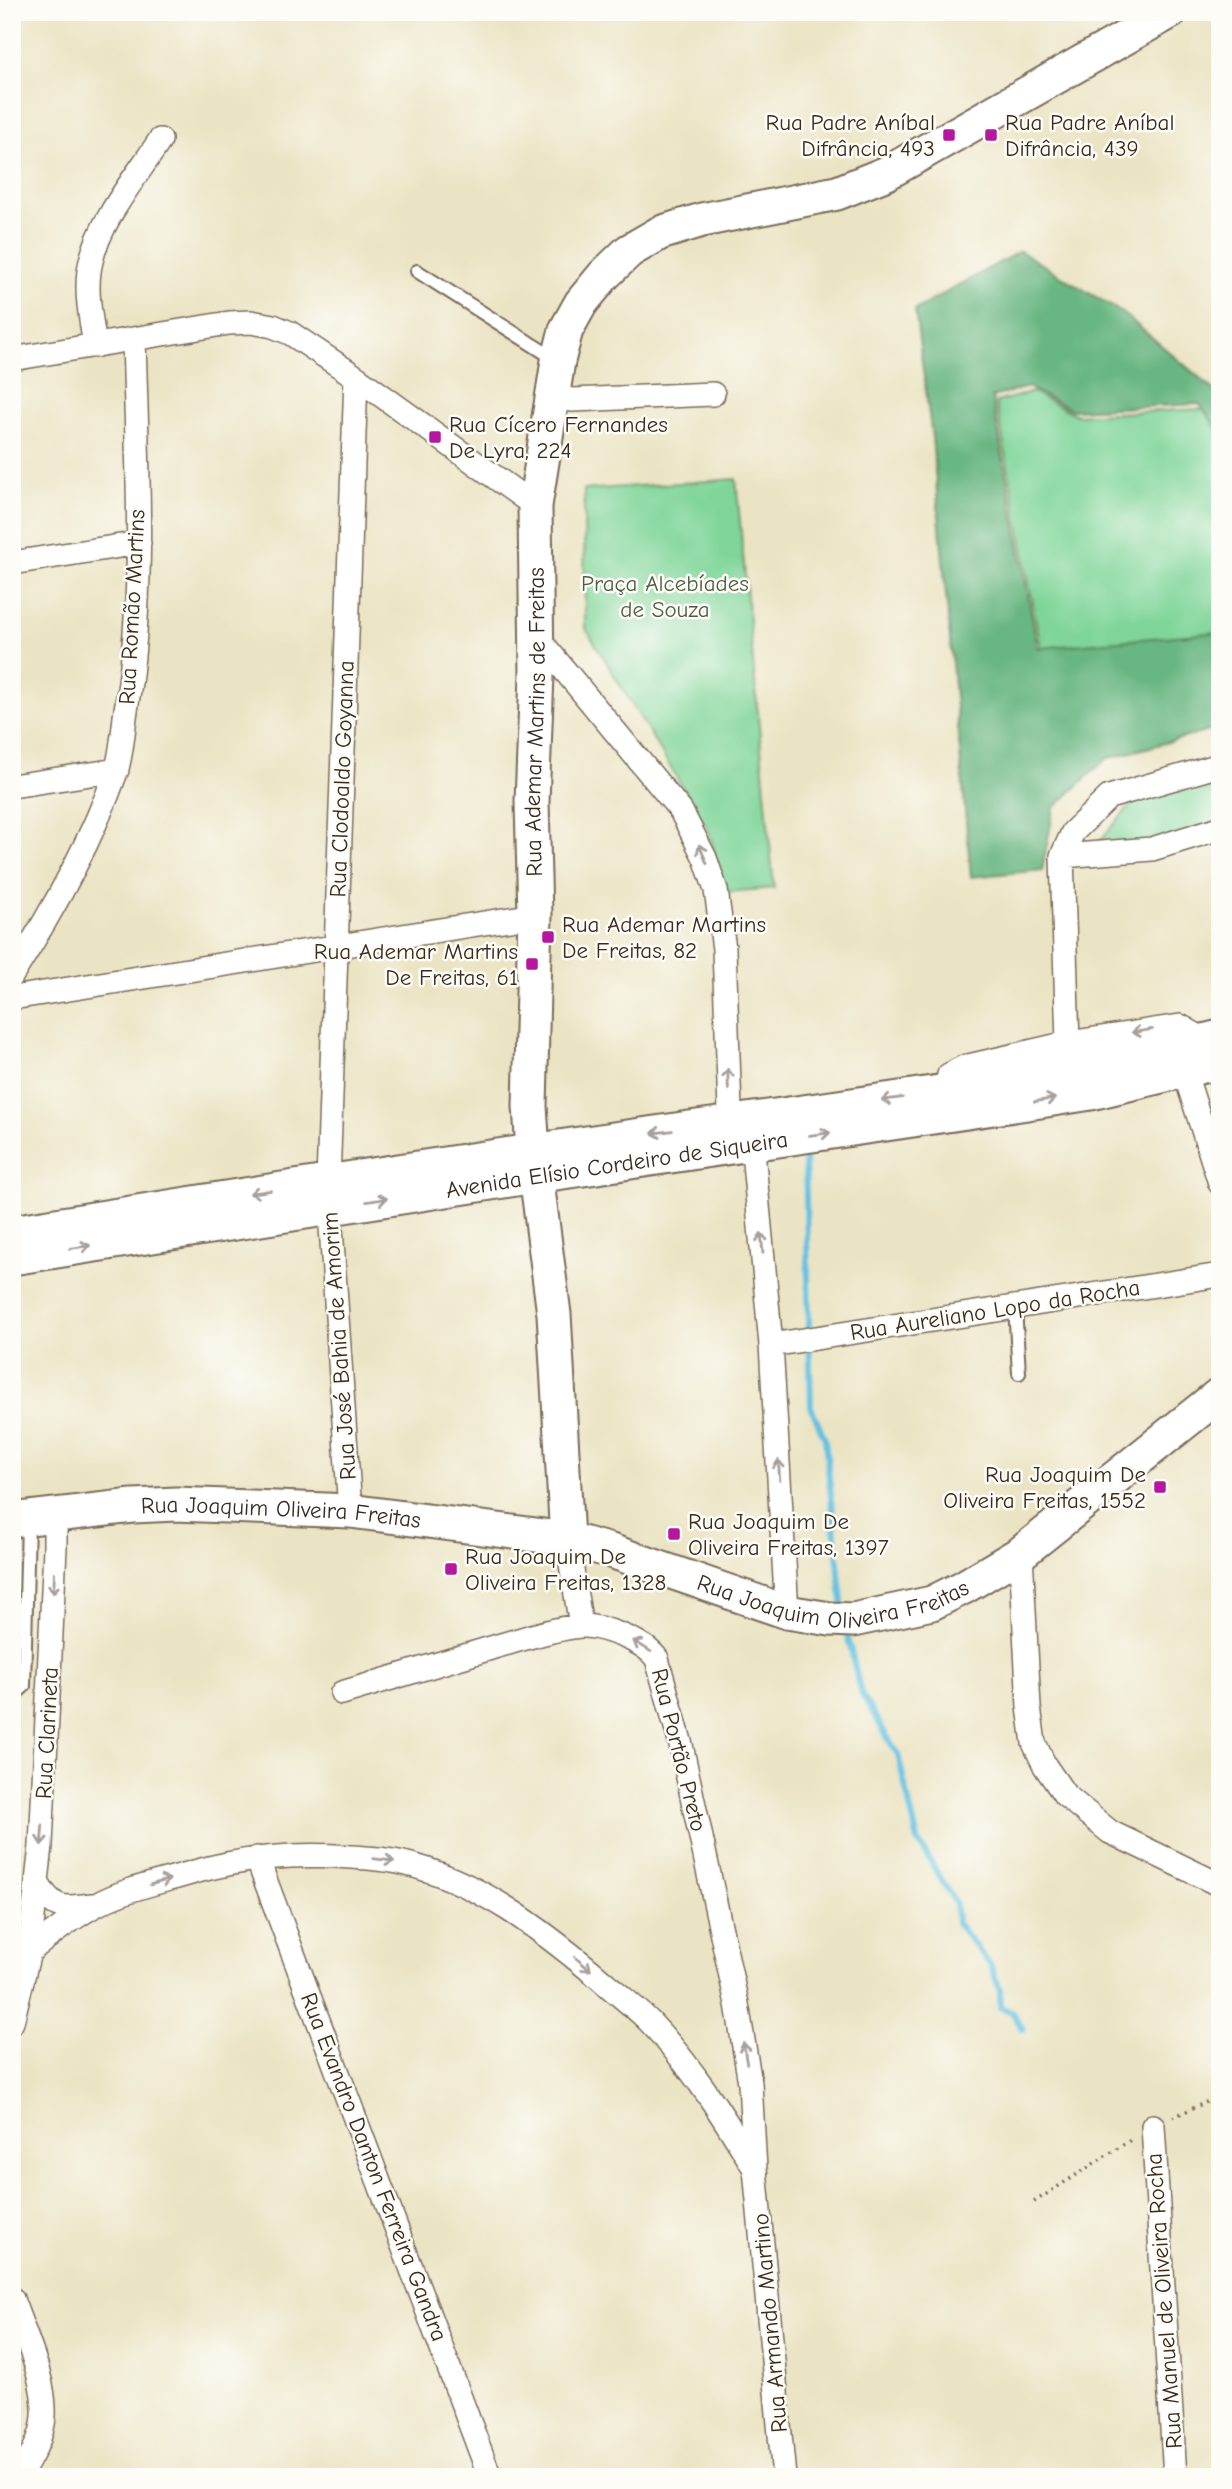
<svg xmlns="http://www.w3.org/2000/svg" width="1232" height="2489" viewBox="0 0 1232 2489" font-family="'Comic Neue',sans-serif">
<rect width="100%" height="100%" fill="#fdfcf7"/>
<filter id="ink" filterUnits="userSpaceOnUse"><feTurbulence type="fractalNoise" baseFrequency=".0143" numOctaves="2"/><feDisplacementMap in="SourceGraphic" scale="14" xChannelSelector="R" yChannelSelector="G"/><feConvolveMatrix kernelMatrix="1 2 1 2 8 2 1 2 1" color-interpolation-filters="sRGB"/></filter>
<filter id="wash" filterUnits="userSpaceOnUse"><feTurbulence type="fractalNoise" baseFrequency=".00686" numOctaves="4" result="noise"/><feDisplacementMap in="SourceGraphic" scale="28" xChannelSelector="R" yChannelSelector="G"/><feGaussianBlur stdDeviation="1.57" result="paint"/><feColorMatrix in="noise" values="0 0 0 0 0 0 0 0 0 0 0 0 0 0 0 0 0 1.4 0 .05"/><feComposite in="paint" operator="in"/></filter>
<g filter="url(#wash)">
<rect width="100%" height="100%" fill="#ebe4c4"/>
<!-- green -->
<path fill="#7fd599" stroke="#5d805c" stroke-width="2" d="M1033,392L1076,415L1204,409L1220,418V637L1042,654L996,402Z
M736,479L774,888L726,892L708,829L585,627L584,490Z
M1220,771V821L1150,844L1091,851L1135,800Z"/>
<!-- forest -->
<path fill="#67b681" stroke="#517050" stroke-width="2" d="M1020,251L1124,314L1220,395V433L1200,404L1072,410L1028,387L992,397L1038,648L1220,632V728L1106,759L1054,808L1042,870L971,877L932,437L915,310Z"/>
<g fill="none" stroke-linecap="round" stroke-linejoin="round">
<!-- stream -->
<path stroke="#63c1e1" stroke-width="6" d="M805,1155L811,1407L825,1439L843,1611
M846,1629L861,1693L898,1755L918,1841L956,1904L957,1923L991,1966L1000,1990V2007L1012,2012L1023,2029"/>
</g>
</g>
<g filter="url(#ink)">
<g fill="none" stroke-linecap="round" stroke-linejoin="round">
<!-- lane casing -->
<g stroke="#796b58" stroke-width="16">
<path id="lane" d="M417,271L555,359
M1015,1307L1019,1373
M12,1697L24,1686L28,1521"/>
</g>
<!-- street casing -->
<g stroke="#796b58" stroke-width="26">
<path id="street" d="M95,346C91,319 84,288 91,261C101,218 137,176 160,140
M12,359L229,323L251,322L273,326L290,333L356,377L535,506
M551,397L573,400L713,394
M12,563L139,543
M537,637L681,811L705,858L716,890L724,949L731,1137
M12,786L117,770
M1062,856L1152,849L1220,828
M12,975C53,911 90,845 116,772C122,753 123,730 126,710C146,588 137,462 134,339
M12,998L535,915
M1068,1043L1062,856L1073,832L1109,797L1220,765
M1180,1058L1220,1183
M945,1091L949,1075L964,1067L1068,1043L1180,1026L1206,1041
M751,1130L771,1345L787,1612
M771,1345L1220,1275
M350,1511L328,1182L356,377
M567,1539L581,1626
M1021,1553L1029,1707L1034,1743L1045,1766L1065,1795L1110,1832L1220,1885
M342,1693C391,1678 441,1663 491,1648C520,1640 550,1629 580,1626C601,1625 645,1641 657,1659L681,1745L737,2004L750,2083L755,2169L784,2477
M257,1858L490,2477
M37,1883C54,1910 62,1909 92,1905
M29,1952C50,1935 71,1919 94,1906C124,1889 161,1882 194,1872C250,1857 293,1853 351,1857C368,1858 386,1859 403,1863C477,1880 541,1929 598,1977C615,1992 634,2006 650,2022C690,2064 722,2114 752,2164
M12,2022L29,1952L41,1846L55,1548V1515
M1153,2126L1175,2477
M12,2299C24,2334 46,2379 44,2416C43,2437 30,2459 19,2477"/>
</g>
<!-- secondary casing -->
<g stroke="#796b58" stroke-width="37">
<g id="secondary">
<path d="M12,1232C229,1197 445,1163 662,1132C849,1105 1037,1083 1220,1037"/>
<path id="s1" d="M12,1258L536,1176L1034,1102L1091,1093L1220,1062"/>
<path id="s2" d="M12,1520L133,1506L176,1504L350,1511L567,1539L611,1551L787,1612L830,1619L853,1620L932,1603L964,1587L1021,1553L1220,1394"/>
<path id="s3" d="M567,1539L554,1314L533,1151L530,1106L535,915L532,802L537,675L535,506L558,361L566,330L581,303L604,275L629,251L660,233L702,220L837,193L887,173L1170,12"/>
</g>
</g>
<!-- path -->
<path stroke="#796b58" stroke-width="3.5" stroke-dasharray="2 5" stroke-linecap="butt" d="M1173,2117L1220,2096
M1034,2202L1132,2139"/>
<!-- lane -->
<use href="#lane" stroke="#fff" stroke-width="12"/>
<!-- street -->
<use href="#street" stroke="#fff" stroke-width="23"/>
<!-- secondary -->
<use href="#secondary" stroke="#fff" stroke-width="33"/>
</g>
<!-- one-way arrows -->
<defs><path id="oneway-shaft" d="M-6 0H5M1.5-3L5.5 0L1.5 3" fill="none" stroke-width="1.6" stroke-linecap="round" stroke-linejoin="round" transform="scale(1.75)"/></defs>
<g stroke="#a79f9a">
<use href="#oneway-shaft" transform="translate(703 854) rotate(-113)"/>
<use href="#oneway-shaft" transform="translate(1142 1031) rotate(171)"/>
<use href="#oneway-shaft" transform="translate(728 1079) rotate(-92)"/>
<use href="#oneway-shaft" transform="translate(892 1099) rotate(172)"/>
<use href="#oneway-shaft" transform="translate(1045 1100) rotate(-9)"/>
<use href="#oneway-shaft" transform="translate(662 1132) rotate(172)"/>
<use href="#oneway-shaft" transform="translate(820 1134) rotate(-8)"/>
<use href="#oneway-shaft" transform="translate(260 1192) rotate(171)"/>
<use href="#oneway-shaft" transform="translate(377 1200) rotate(-9)"/>
<use href="#oneway-shaft" transform="translate(762 1243) rotate(-95)"/>
<use href="#oneway-shaft" transform="translate(80 1247) rotate(-9)"/>
<use href="#oneway-shaft" transform="translate(779 1470) rotate(-94)"/>
<use href="#oneway-shaft" transform="translate(54 1583) rotate(93)"/>
<use href="#oneway-shaft" transform="translate(642 1646) rotate(-148)"/>
<use href="#oneway-shaft" transform="translate(42 1835) rotate(94)"/>
<use href="#oneway-shaft" transform="translate(384 1860) rotate(8)"/>
<use href="#oneway-shaft" transform="translate(160 1882) rotate(-16)"/>
<use href="#oneway-shaft" transform="translate(583 1964) rotate(40)"/>
<use href="#oneway-shaft" transform="translate(745 2053) rotate(-99)"/>
</g>
</g>
<!-- markers -->
<g fill="#b5179e" stroke="#fdfcf7" stroke-width="2.5">
<rect x="942" y="128" width="14" height="14" rx="3.5"/>
<rect x="984" y="128" width="14" height="14" rx="3.5"/>
<rect x="428" y="430" width="14" height="14" rx="3.5"/>
<rect x="541" y="930" width="14" height="14" rx="3.5"/>
<rect x="525" y="957" width="14" height="14" rx="3.5"/>
<rect x="1153" y="1480" width="14" height="14" rx="3.5"/>
<rect x="667" y="1527" width="14" height="14" rx="3.5"/>
<rect x="444" y="1562" width="14" height="14" rx="3.5"/>
</g>
<g text-anchor="middle" dominant-baseline="central" stroke-width="5" stroke-linejoin="round" paint-order="stroke">
<!-- poi labels -->
<g font-size="23" fill="#3b2a1e" stroke="#fdfcf7" text-anchor="start">
<text x="935" y="122" text-anchor="end">Rua Padre Aníbal<tspan x="935" dy="26">Difrância, 493</tspan></text>
<text x="1005" y="122">Rua Padre Aníbal<tspan x="1005" dy="26">Difrância, 439</tspan></text>
<text x="449" y="424">Rua Cícero Fernandes<tspan x="449" dy="26">De Lyra, 224</tspan></text>
<text x="562" y="924">Rua Ademar Martins<tspan x="562" dy="26">De Freitas, 82</tspan></text>
<text x="518" y="951" text-anchor="end">Rua Ademar Martins<tspan x="518" dy="26">De Freitas, 61</tspan></text>
<text x="1146" y="1474" text-anchor="end">Rua Joaquim De<tspan x="1146" dy="26">Oliveira Freitas, 1552</tspan></text>
<text x="688" y="1521">Rua Joaquim De<tspan x="688" dy="26">Oliveira Freitas, 1397</tspan></text>
<text x="465" y="1556">Rua Joaquim De<tspan x="465" dy="26">Oliveira Freitas, 1328</tspan></text>
</g>
<!-- park labels -->
<g font-size="23" fill="#4f5d43" stroke="#fdfcf7">
<text x="665" y="583">Praça Alcebíades<tspan x="665" dy="26">de Souza</tspan></text>
</g>
<!-- street labels -->
<g font-size="23" fill="#3b2a1e" stroke="#fdfcf7">
<text transform="translate(132 607) rotate(-87)">Rua Romão Martins</text>
<text stroke="none"><textPath href="#s3" startOffset="819">Rua Ademar Martins de Freitas</textPath></text>
<text transform="translate(342 779) rotate(-88)">Rua Clodoaldo Goyanna</text>
<text stroke="none"><textPath href="#s1" startOffset="612">Avenida Elísio Cordeiro de Siqueira</textPath></text>
<text transform="translate(995 1310) rotate(-9)">Rua Aureliano Lopo da Rocha</text>
<text transform="translate(339 1346) rotate(-94)">Rua José Bahia de Amorim</text>
<text stroke="none"><textPath href="#s2" startOffset="270">Rua Joaquim Oliveira Freitas</textPath></text>
<text stroke="none"><textPath href="#s2" startOffset="836">Rua Joaquim Oliveira Freitas</textPath></text>
<text transform="translate(47 1733) rotate(-87)">Rua Clarineta</text>
<text transform="translate(679 1750) rotate(76)">Rua Portão Preto</text>
<text transform="translate(374 2167) rotate(69)">Rua Evandro Danton Ferreira Gandra</text>
<text transform="translate(1164 2301) rotate(-94)">Rua Manuel de Oliveira Rocha</text>
<text transform="translate(770 2323) rotate(-95)">Rua Armando Martino</text>
</g>
</g>
<!-- margin -->
<rect width="1232" height="2489" fill="none" stroke="#fdfcf7" stroke-width="42"/>
</svg>
